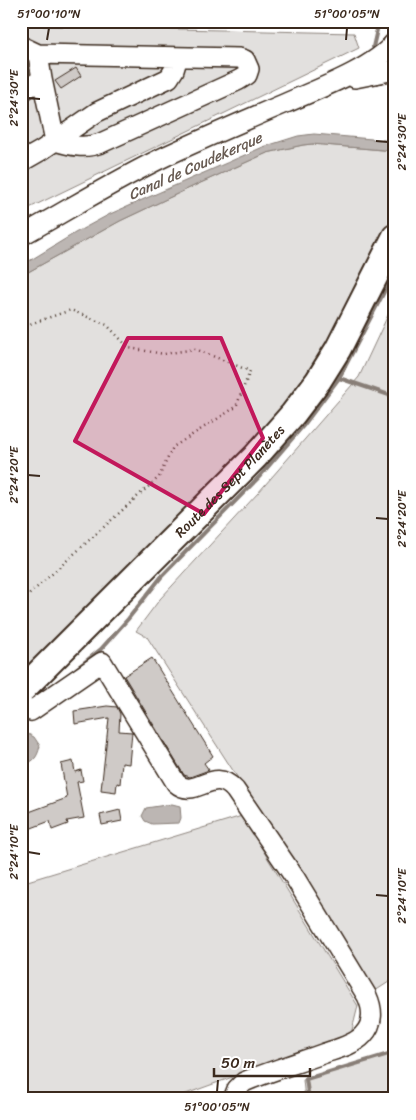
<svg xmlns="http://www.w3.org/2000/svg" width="416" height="1120" viewBox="0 0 416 1120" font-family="Sriracha,sans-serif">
<rect width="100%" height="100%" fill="#fff"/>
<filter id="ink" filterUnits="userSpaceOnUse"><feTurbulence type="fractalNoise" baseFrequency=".02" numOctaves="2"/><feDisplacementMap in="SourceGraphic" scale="10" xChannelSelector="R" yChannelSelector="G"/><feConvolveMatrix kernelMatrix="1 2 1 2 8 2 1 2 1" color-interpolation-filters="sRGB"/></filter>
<g filter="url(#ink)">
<!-- green -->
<path fill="#e2e0de" stroke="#8e857e" d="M21,21H41L43,26L354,33L359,48L21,212Z
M312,144L395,151V215L328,350L277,420L21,679V276L120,221L196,185L267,153L303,145Z
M395,300V978L375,991L147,637L136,631L160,599L258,493L359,377Z
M242,816L358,1006L351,1034L172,1099H21V883Z
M395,1052V1099H305L303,1080Z"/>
<!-- water -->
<path fill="#bcb6b3" stroke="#887e77" d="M314,134L395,141V151L312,144L303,145L267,153L196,185L120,221L21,276V266L75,233L110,214L263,147L298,136Z
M26,733L34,737L40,746C37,759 33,762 21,766V734Z
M172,804L180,806L181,818L179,823L152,824L145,821L142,816L146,808Z"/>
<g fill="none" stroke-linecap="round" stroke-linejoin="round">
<!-- stream -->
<path stroke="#887e77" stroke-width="4" d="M373,47L379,21
M339,378L395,397
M76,669L101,649L128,619L162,576L260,476L303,426L339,378L395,271
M309,1099L306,1079L395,1052"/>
</g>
<!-- building -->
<path fill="#cfcac7" stroke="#3b2a1e" d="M76,68L81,76L61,89L55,81Z
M152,658L213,756L204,763L209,770L190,777L184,775L124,676Z
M107,706L117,707L120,714L119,731L132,732L129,764L122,763L120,784L117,783L116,792L101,790L109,718L75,724L74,711Z
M73,761L75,772L81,770L83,781L77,782L84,818L67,821L68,824L52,830L50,821L21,832V793L29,812L67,798L61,764Z
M120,810L122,821L102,825L100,815Z"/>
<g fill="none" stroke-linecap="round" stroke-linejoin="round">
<!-- minor casing -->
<g stroke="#3b2a1e" stroke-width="22">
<path id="minor" d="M21,46L38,54L42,79L21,92
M38,54L239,58L245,60L249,69L247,75L239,80L101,143C85,149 71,146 55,141L42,79
M355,78L395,70
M21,162L42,150L97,112L169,78L174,70L178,57
M21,236C70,209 117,179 168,155C207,137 246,120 286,103C318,89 373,69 395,42
M21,704L31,711L102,662L176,783C196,801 213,764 235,790L295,878L367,996C373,1009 374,1024 363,1035C354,1045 337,1049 325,1053C298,1063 270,1071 244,1082L237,1089L233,1099"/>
</g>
<!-- major casing -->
<g stroke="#3b2a1e" stroke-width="29">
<g id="major">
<path d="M395,47V51"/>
<path id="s1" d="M21,691L255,457L293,414L318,381L338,349L395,237"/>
</g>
</g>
<!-- path -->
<path stroke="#3b2a1e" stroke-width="2.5" stroke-dasharray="1 4" stroke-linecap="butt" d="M21,327L71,310L107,325L129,348L164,354L195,349L250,371L236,407L173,447L159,477L21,602"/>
<!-- minor -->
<use href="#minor" stroke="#fff" stroke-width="19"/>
<!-- major -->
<use href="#major" stroke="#fff" stroke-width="25"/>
</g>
</g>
<!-- marked area -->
<path fill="#c2185b" fill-opacity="0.2" stroke="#c2185b" stroke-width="4" stroke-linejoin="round" d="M128,338H221L263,438L204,514L75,441Z"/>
<!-- ticks -->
<path fill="none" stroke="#3b2a1e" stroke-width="2" d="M47,40L49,28M346,40L347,28M28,98L40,99M376,141L388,142M28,475L40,476M376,518L388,519M28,852L40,854M376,895L388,896M217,1092L218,1080"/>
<g text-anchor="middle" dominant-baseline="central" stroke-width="4.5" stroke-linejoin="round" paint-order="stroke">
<!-- street labels -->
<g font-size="14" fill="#3b2a1e" stroke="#fff">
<text stroke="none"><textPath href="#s1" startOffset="296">Route des Sept Planètes</textPath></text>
</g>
<!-- water labels -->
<g font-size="15" font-style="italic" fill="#685b52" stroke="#fff">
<text transform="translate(195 166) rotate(-24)">Canal de Coudekerque</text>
</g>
</g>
<!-- margin -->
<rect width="416" height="1120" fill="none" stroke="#fff" stroke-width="55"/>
<!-- scale -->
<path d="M214 1068v8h96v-8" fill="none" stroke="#3b2a1e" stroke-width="2.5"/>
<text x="221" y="1068" font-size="15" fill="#3b2a1e" stroke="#ffffff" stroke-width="4" paint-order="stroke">50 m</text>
<rect x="28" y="28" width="360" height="1064" fill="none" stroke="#3b2a1e" stroke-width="2"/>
<g font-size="12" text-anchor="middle" fill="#3b2a1e">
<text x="49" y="18">51°00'10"N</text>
<text x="347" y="18">51°00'05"N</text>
<text transform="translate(14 98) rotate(-90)" y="4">2°24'30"E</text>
<text transform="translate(402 142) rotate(-90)" y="4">2°24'30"E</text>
<text transform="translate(14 475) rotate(-90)" y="4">2°24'20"E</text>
<text transform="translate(402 519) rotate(-90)" y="4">2°24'20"E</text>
<text transform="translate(14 852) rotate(-90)" y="4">2°24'10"E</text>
<text transform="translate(402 896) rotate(-90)" y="4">2°24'10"E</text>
<text x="217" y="1111">51°00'05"N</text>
</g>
</svg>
